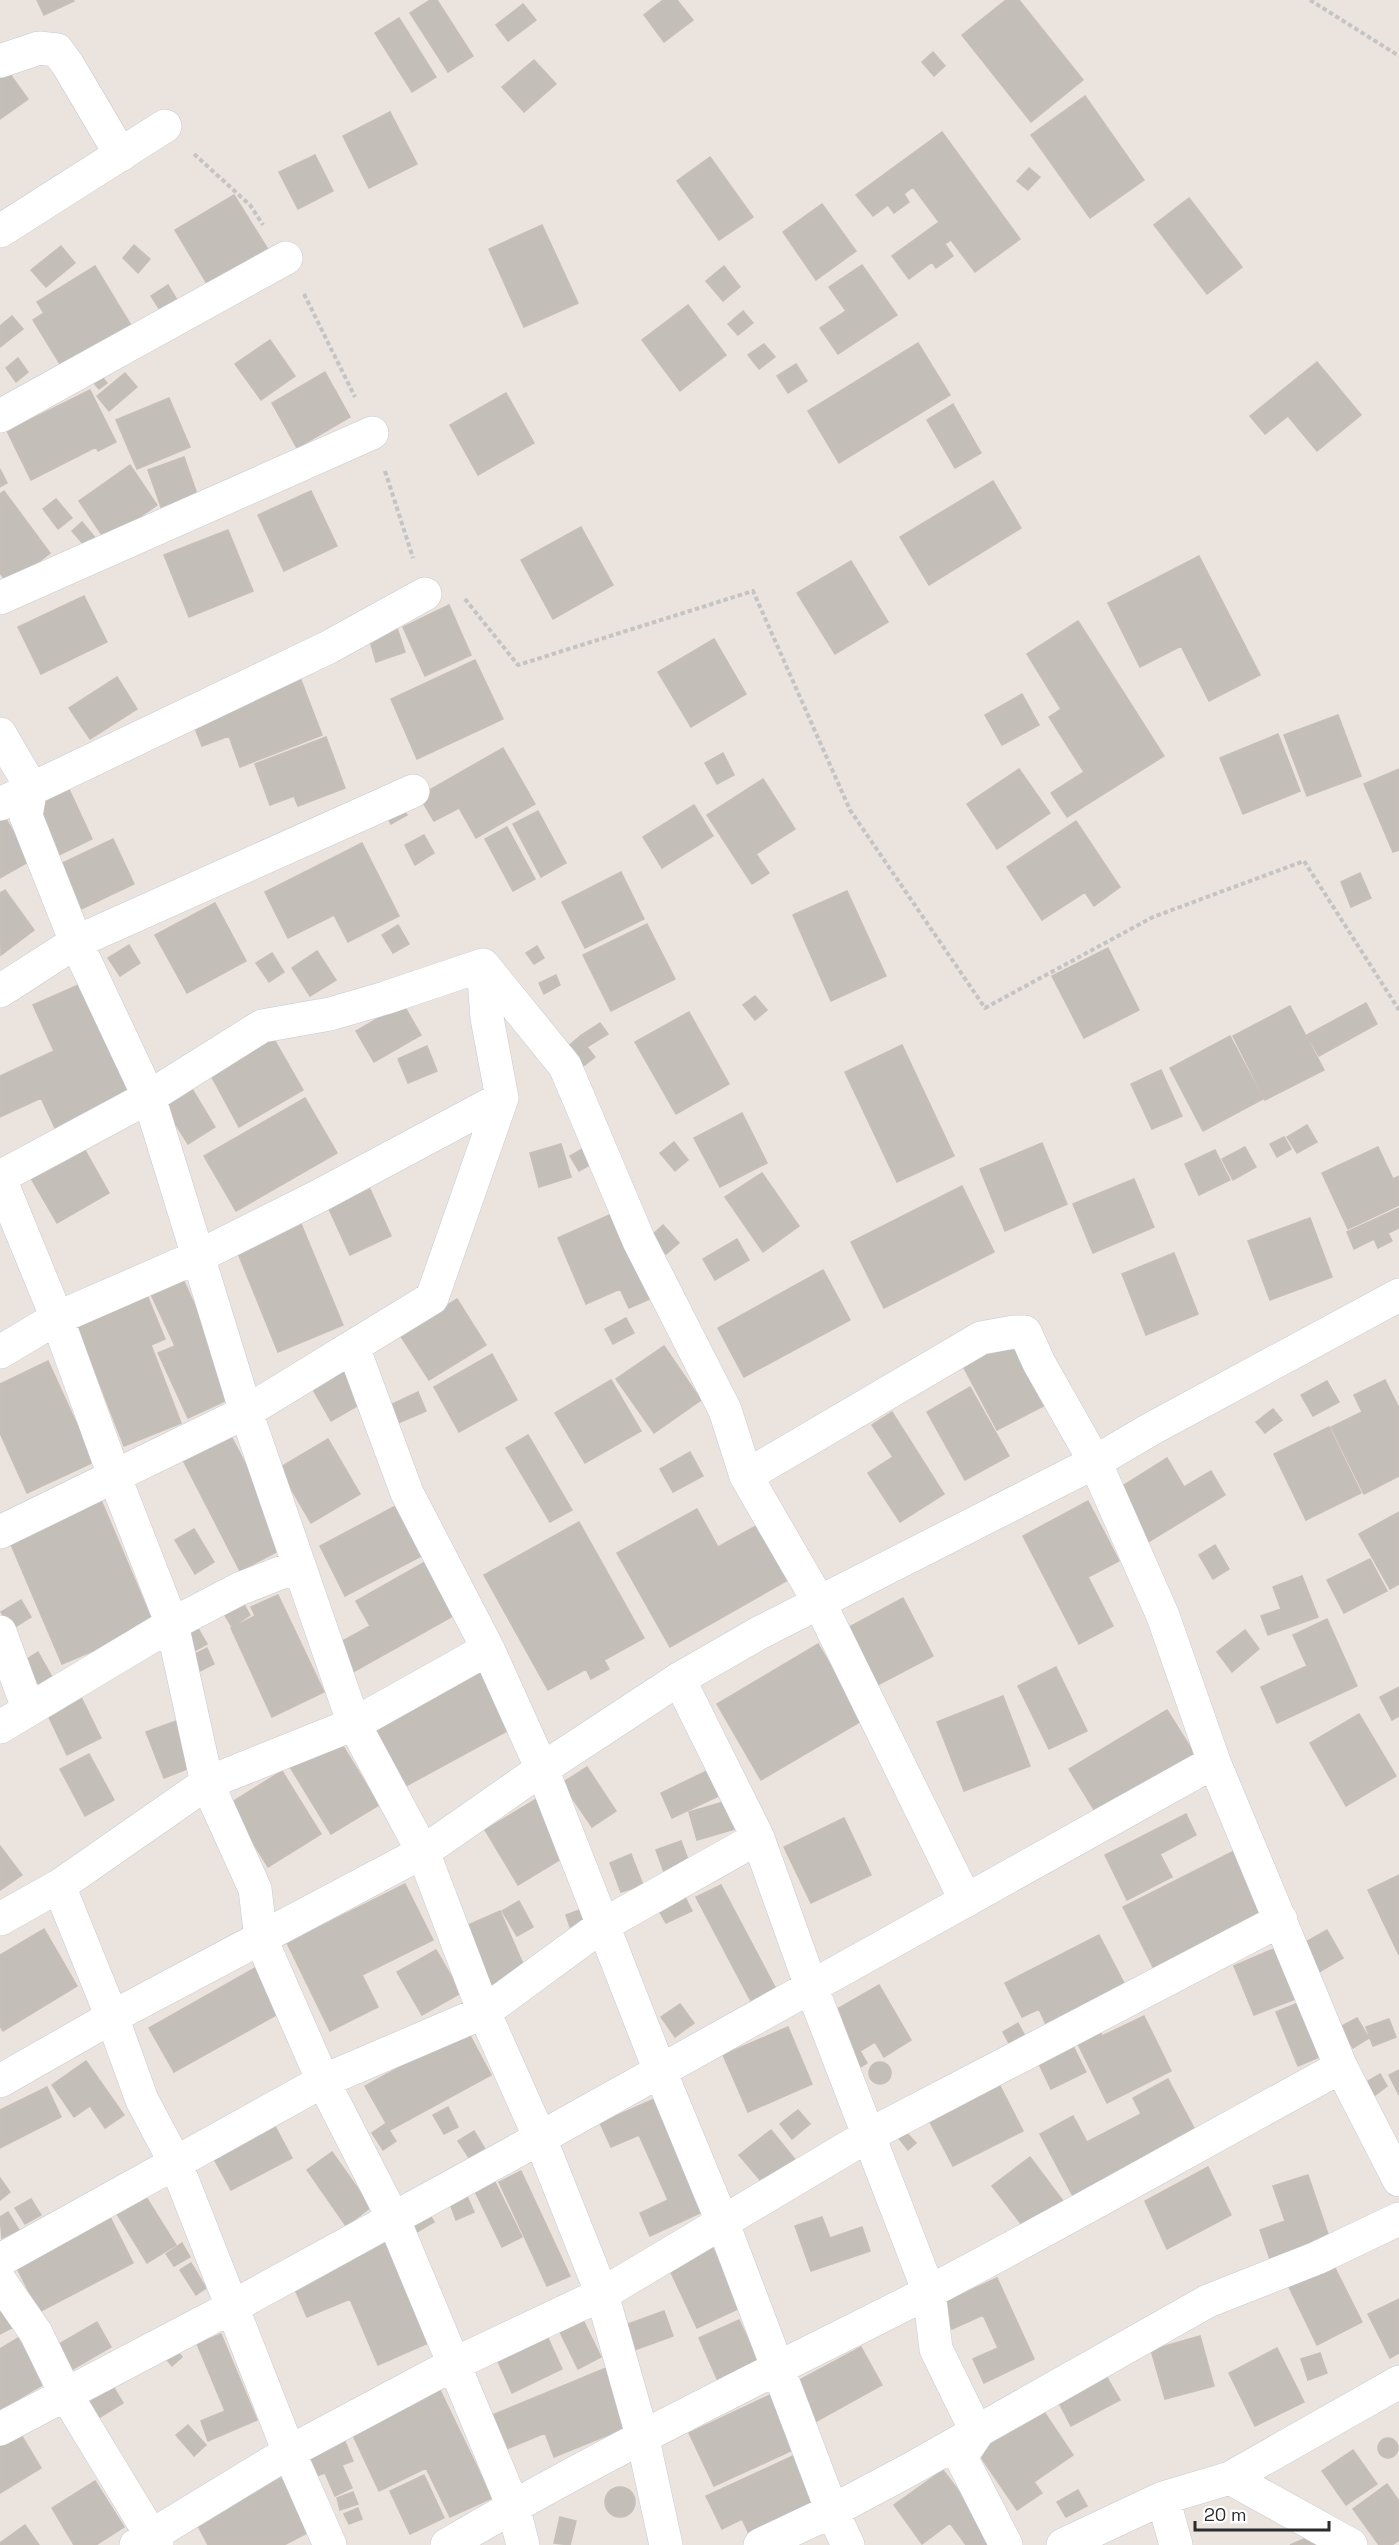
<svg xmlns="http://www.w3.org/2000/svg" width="1399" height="2545" viewBox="0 0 1399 2545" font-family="'Space Grotesk',sans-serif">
<rect width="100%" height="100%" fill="#ebe3de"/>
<!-- building -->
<path fill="#c4beb9" stroke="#c7beb8" stroke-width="1.5" d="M37,0H73L74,1L44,15Z
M430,0H437L473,56L448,72L410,13Z
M663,0H677L693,20L664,42L644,15Z
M1006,0H1019L1083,80L1031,122L962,35Z
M523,4L536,20L508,41L496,25Z
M399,18L436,77L412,92L375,33Z
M933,52L945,66L934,76L922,62Z
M534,60L556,84L524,112L502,87Z
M7,70L28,99L0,119V75Z
M1085,96L1144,180L1090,218L1031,135Z
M390,112L417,164L369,188L343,136Z
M942,132L1020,239L975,272L951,240L945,244L953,256L936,268L932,262L909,279L892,256L939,222L913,187L904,194L909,202L894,213L888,205L873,216L856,195Z
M315,155L333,191L298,209L279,172Z
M710,157L753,217L719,240L677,181Z
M1029,168L1040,177L1028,190L1017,181Z
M234,195L269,251L209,287L175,230Z
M1189,198L1242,267L1207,294L1154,225Z
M822,204L856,251L816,280L783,232Z
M542,225L578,303L524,327L489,249Z
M134,245L150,259L138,273L123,258Z
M61,246L75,263L46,287L31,270Z
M862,265L897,315L838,354L820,328L846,311L829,287Z
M95,266L132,327L63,369L33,320L44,313L37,302Z
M724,266L740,287L723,301L706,281Z
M168,285L177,300L160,310L151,296Z
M688,305L726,355L680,391L642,340Z
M743,311L753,323L738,335L728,324Z
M12,316L23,329L0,347V326Z
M270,340L295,376L261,400L235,364Z
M918,343L950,395L839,463L808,411Z
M764,344L775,357L759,369L748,355Z
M18,358L28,372L16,382L6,368Z
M1317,362L1361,415L1317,451L1288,416L1265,434L1250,416Z
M796,364L807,381L788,393L777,376Z
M96,369L107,383L99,389L88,376Z
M325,372L350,417L297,448L272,403Z
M125,373L137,387L109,411L97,396Z
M90,390L116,442L98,451L96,447L31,480L7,431Z
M506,393L534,443L478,475L450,425Z
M169,398L190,447L137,469L116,420Z
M953,404L981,453L955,468L927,420Z
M184,457L197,494L161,507L148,470Z
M130,465L157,505L106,541L79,501Z
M0,469L7,483L0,487Z
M993,481L1021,528L929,585L900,537Z
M4,491L50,553L9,585L0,573V494Z
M311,491L337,546L284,571L258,515Z
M56,499L72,518L58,529L43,509Z
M82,522L101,545L91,553L72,531Z
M581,527L613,585L553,619L521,560Z
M228,530L253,591L189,617L164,555Z
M1199,556L1260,675L1209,701L1181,646L1140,667L1108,603Z
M851,561L888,622L835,654L797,593Z
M84,596L107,642L41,674L18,627Z
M449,605L471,655L425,676L403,627Z
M1078,621L1164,756L1067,817L1051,793L1084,772L1049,717L1061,709L1027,654Z
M396,625L405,652L376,662L368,634Z
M714,639L746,694L691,727L658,672Z
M475,660L503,719L417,759L391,699Z
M299,675L322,735L240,767L229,736L202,746L191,718Z
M117,677L137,709L90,739L69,708Z
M1022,694L1039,725L1002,745L985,715Z
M1338,715L1361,776L1307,796L1284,735Z
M1278,734L1300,791L1243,814L1220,758Z
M326,737L345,788L298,806L294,796L270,805L255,764Z
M503,748L535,804L476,838L459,808L434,821L419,796Z
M723,753L734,775L717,784L705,763Z
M1019,769L1050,813L997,849L967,804Z
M1399,769V850L1393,852L1364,784Z
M763,779L795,829L756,854L769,873L752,884L707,815Z
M68,787L92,839L57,856L33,804Z
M400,803L407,815L391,824L384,810Z
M694,805L713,836L662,868L643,837Z
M538,811L566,863L541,877L513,824Z
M5,817L30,861L0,878V820Z
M1076,821L1120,887L1094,906L1085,892L1042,920L1007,867Z
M507,827L535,879L513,891L485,839Z
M424,835L434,853L415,865L405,845Z
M113,839L134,884L75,912L54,867Z
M362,843L399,916L348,942L334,915L288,938L265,892Z
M621,872L644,919L585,948L562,902Z
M1360,873L1371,898L1351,907L1341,882Z
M5,890L34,930L1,955L0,893Z
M847,891L886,976L831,1001L793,915Z
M215,903L246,961L187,993L155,935Z
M647,924L675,979L611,1011L583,955Z
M398,925L409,944L393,953L382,935Z
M129,945L140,963L120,976L108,958Z
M537,946L544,958L534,964L526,953Z
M1108,948L1139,1010L1084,1038L1052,976Z
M317,951L336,980L310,996L292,968Z
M272,953L284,972L269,982L256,963Z
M556,975L560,985L544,994L539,983Z
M83,983L132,1092L55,1128L41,1098L0,1117V1076L54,1051L33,1005Z
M755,996L767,1010L755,1020L743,1005Z
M1366,1003L1377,1024L1319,1056L1307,1035Z
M403,1004L421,1035L374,1062L356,1031Z
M1290,1006L1324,1070L1265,1100L1233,1036Z
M689,1012L729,1084L676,1114L635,1042Z
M600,1023L608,1034L587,1047L580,1036Z
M271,1034L303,1090L239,1127L208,1070Z
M1230,1036L1263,1099L1203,1131L1170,1068Z
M579,1037L595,1057L582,1067L566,1048Z
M902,1045L954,1156L897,1182L845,1072Z
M427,1046L437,1071L408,1083L398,1059Z
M1161,1070L1182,1116L1152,1129L1131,1084Z
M192,1089L215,1127L188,1144L164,1106Z
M305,1098L337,1153L236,1211L204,1156Z
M742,1113L767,1163L720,1187L694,1138Z
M1307,1125L1317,1142L1297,1153L1287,1137Z
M1284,1137L1291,1149L1277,1157L1270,1144Z
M674,1142L688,1160L675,1171L660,1153Z
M81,1143L109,1193L57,1223L28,1173Z
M1042,1143L1067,1204L1005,1231L980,1169Z
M561,1144L571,1177L539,1187L530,1153Z
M591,1144L600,1159L579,1171L570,1156Z
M1245,1147L1256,1167L1233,1180L1222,1159Z
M1378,1147L1393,1179L1399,1176V1205L1348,1229L1322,1173Z
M1215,1150L1230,1180L1199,1195L1185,1164Z
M762,1173L799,1226L763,1252L725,1197Z
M1134,1179L1154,1227L1093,1253L1073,1204Z
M962,1186L994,1252L884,1308L851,1242Z
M370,1189L391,1236L350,1255L328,1207Z
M1399,1208V1228L1388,1233L1392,1241L1378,1248L1374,1239L1354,1249L1347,1232Z
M616,1212L654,1297L629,1308L620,1289L586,1304L558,1238Z
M1310,1218L1332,1277L1270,1300L1248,1241Z
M299,1219L343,1325L278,1352L235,1246Z
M663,1225L679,1243L666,1254L650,1237Z
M737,1239L749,1260L715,1280L703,1259Z
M1174,1253L1198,1314L1146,1335L1122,1274Z
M823,1270L850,1320L744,1377L718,1328Z
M182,1277L236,1396L188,1418L158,1353L175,1346L150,1292Z
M147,1295L165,1339L151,1345L181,1423L124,1446L76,1323Z
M457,1299L486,1345L429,1380L400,1335Z
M626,1318L634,1333L613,1344L605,1329Z
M1018,1337L1053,1401L997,1430L963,1366Z
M664,1346L701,1400L654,1433L616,1379Z
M492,1354L517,1400L459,1432L434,1387Z
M48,1361L94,1462L27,1493L0,1433V1384Z
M344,1367L364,1402L331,1421L311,1386Z
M611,1380L641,1431L585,1463L555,1413Z
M1385,1380L1399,1408V1476L1364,1494L1331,1427L1362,1412L1354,1395Z
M1327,1381L1339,1402L1313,1416L1301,1395Z
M970,1387L1009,1456L965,1480L927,1412Z
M418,1392L426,1411L398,1423L390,1405Z
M1273,1409L1282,1420L1265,1433L1256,1422Z
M892,1412L944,1494L900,1522L868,1473L893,1457L872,1425Z
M1329,1427L1361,1493L1306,1520L1274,1454Z
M528,1435L572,1510L550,1522L506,1448Z
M231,1436L288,1546L240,1571L183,1460Z
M328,1439L360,1494L311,1523L279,1468Z
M690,1452L703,1476L673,1492L660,1469Z
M1167,1458L1184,1487L1211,1471L1225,1495L1145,1544L1113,1492Z
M98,1493L154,1625L62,1664L6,1533Z
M405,1501L431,1551L345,1596L320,1546Z
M1088,1501L1119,1561L1088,1577L1113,1626L1079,1644L1023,1536Z
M697,1509L718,1547L765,1521L795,1576L670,1647L617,1553Z
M1399,1512V1584L1390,1589L1359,1534Z
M579,1522L644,1638L604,1660L609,1669L591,1679L586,1669L548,1690L484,1575Z
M194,1529L214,1562L195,1574L175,1540Z
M1215,1545L1229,1569L1213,1579L1199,1555Z
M432,1558L462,1611L353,1672L337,1644L370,1626L356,1601Z
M1370,1559L1387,1591L1344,1613L1327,1580Z
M1302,1576L1318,1617L1268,1635L1261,1616L1281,1609L1273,1587Z
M278,1595L324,1692L272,1717L231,1628L255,1616L251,1607Z
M240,1598L250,1615L232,1627L221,1609Z
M903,1598L933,1656L870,1689L840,1632Z
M21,1600L31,1617L12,1629L1,1612Z
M1327,1619L1357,1686L1277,1723L1261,1687L1307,1666L1293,1635Z
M196,1625L207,1644L191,1653L181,1634Z
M1245,1630L1259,1649L1232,1672L1217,1652Z
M818,1644L863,1720L761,1780L717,1704Z
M207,1648L214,1664L198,1672L191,1656Z
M38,1652L52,1677L39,1685L24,1661Z
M1056,1667L1087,1731L1049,1749L1018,1686Z
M485,1669L516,1726L406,1786L376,1729Z
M1399,1687V1716L1392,1720L1380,1697Z
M79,1693L101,1738L67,1755L45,1709Z
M1003,1696L1030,1766L964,1791L937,1722Z
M1167,1710L1199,1761L1101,1821L1069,1769Z
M1359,1714L1396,1776L1346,1806L1310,1743Z
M179,1720L197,1765L164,1778L146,1732Z
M338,1738L379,1805L331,1834L290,1767Z
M89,1754L114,1800L85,1816L60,1769Z
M587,1767L616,1811L592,1827L562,1783Z
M711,1769L723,1794L672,1818L661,1793Z
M282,1771L321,1834L268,1867L229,1804Z
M538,1798L571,1853L518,1885L485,1830Z
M727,1801L735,1829L697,1840L689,1812Z
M1186,1814L1196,1835L1160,1854L1172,1877L1127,1900L1105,1855Z
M844,1818L871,1875L811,1903L784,1847Z
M681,1841L689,1862L664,1872L656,1850Z
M0,1846L22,1875L0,1890Z
M1234,1851L1265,1913L1154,1969L1123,1907Z
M631,1854L643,1885L621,1892L610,1863Z
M1399,1875V1955L1368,1890Z
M405,1884L433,1940L362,1975L378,2007L330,2031L287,1943Z
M721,1885L778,1993L753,2005L696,1897Z
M683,1893L692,1911L666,1923L657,1907Z
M519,1901L533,1927L517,1936L502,1911Z
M585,1908L589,1920L570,1927L566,1915Z
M500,1911L527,1973L491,1989L464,1927Z
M44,1929L77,1986L3,2031L0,2026V1955Z
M1327,1930L1343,1958L1314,1975L1297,1947Z
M1099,1935L1127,1989L1048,2029L1039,2009L1022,2017L1005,1983Z
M1278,1947L1298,1998L1254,2015L1234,1966Z
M436,1950L461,1993L422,2015L397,1972Z
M262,1964L287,2009L174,2072L149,2028Z
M879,1985L911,2040L884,2057L875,2042L860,2051L867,2063L856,2070L825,2016Z
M1303,2001L1326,2054L1298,2066L1276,2012Z
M680,2004L694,2023L675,2037L661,2017Z
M1144,2016L1171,2071L1107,2103L1076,2040L1099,2028L1102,2036Z
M1357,2018L1369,2038L1353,2048L1340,2027Z
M1389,2019L1396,2037L1373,2046L1366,2027Z
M1018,2023L1026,2038L1011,2047L1003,2032Z
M788,2027L812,2084L748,2112L723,2055Z
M467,2030L491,2075L390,2130L365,2086Z
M1072,2044L1086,2072L1051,2089L1038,2062Z
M86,2061L124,2115L105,2128L90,2106L74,2117L52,2085Z
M869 2073a11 11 0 1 1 22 0a11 11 0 1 1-22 0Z
M1399,2070V2095L1389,2075Z
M1380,2074L1387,2086L1374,2096L1365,2083Z
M1168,2079L1196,2132L1074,2198L1040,2134L1073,2116L1087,2142L1141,2114L1133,2098Z
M999,2084L1023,2131L953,2166L929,2120Z
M47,2087L61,2117L0,2148V2110Z
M661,2096L711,2208L650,2236L640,2213L668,2200L639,2135L611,2147L600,2123Z
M448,2107L458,2127L444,2134L433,2115Z
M798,2110L810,2124L792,2139L780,2124Z
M269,2115L292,2158L231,2190L208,2148Z
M385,2124L396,2141L383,2150L372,2133Z
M771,2130L797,2162L766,2187L739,2155Z
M474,2131L488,2154L473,2164L458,2141Z
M905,2131L916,2143L908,2150L898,2137Z
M332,2152L371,2207L346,2226L307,2170Z
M1030,2157L1063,2201L1025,2229L992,2186Z
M1208,2167L1231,2215L1167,2249L1145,2201Z
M521,2171L570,2276L547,2286L499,2182Z
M1308,2175L1331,2243L1272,2265L1260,2230L1285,2221L1273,2186Z
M492,2176L522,2237L502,2247L472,2185Z
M0,2178L10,2192L0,2200Z
M466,2194L474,2212L456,2220L449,2201Z
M146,2197L176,2245L147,2263L117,2214Z
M31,2199L41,2215L25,2224L15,2208Z
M427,2210L434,2222L417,2232L410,2220Z
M107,2211L133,2263L39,2312L13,2260Z
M8,2212L19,2230L2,2238L0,2217Z
M822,2217L830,2238L862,2227L870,2251L811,2271L795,2226Z
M382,2237L428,2343L378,2365L350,2299L307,2317L291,2280Z
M182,2243L190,2257L174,2266L166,2254Z
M712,2246L740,2308L697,2328L668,2266Z
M1332,2262L1362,2322L1317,2345L1288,2285Z
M191,2263L206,2288L196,2295L180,2270Z
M997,2278L1034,2359L984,2383L973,2359L998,2348L983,2315L952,2329L940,2304Z
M0,2297L14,2327L0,2334Z
M1399,2299V2353L1390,2358L1368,2314Z
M664,2311L673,2336L626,2353L617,2328Z
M582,2318L601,2357L578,2369L559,2330Z
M739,2320L759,2362L718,2381L699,2338Z
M97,2322L111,2347L73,2369L59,2344Z
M542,2325L562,2369L512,2393L492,2348Z
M221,2334L257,2420L208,2441L201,2421L225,2411L197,2344Z
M1200,2336L1214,2386L1165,2399L1151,2350Z
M18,2338L44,2384L0,2410V2349Z
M174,2347L182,2357L172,2366L163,2355Z
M861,2347L882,2385L815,2422L794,2383Z
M1277,2348L1304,2402L1255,2426L1229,2373Z
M1320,2353L1327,2373L1308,2380L1301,2359Z
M606,2368L630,2426L554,2457L545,2433L504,2450L490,2416Z
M1106,2376L1120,2400L1071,2426L1058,2401Z
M111,2383L123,2403L97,2419L86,2397Z
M439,2388L492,2498L450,2517L426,2468L379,2491L351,2431Z
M770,2395L795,2449L714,2486L689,2433Z
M1038,2403L1073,2455L1034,2482L1042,2493L1017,2510L974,2447Z
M188,2425L206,2445L194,2456L176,2435Z
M17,2428L41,2468L0,2493V2438Z
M341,2432L353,2461L342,2465L352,2488L335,2496L325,2473L316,2476L304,2449Z
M1378 2448a10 10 0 1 1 20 0a10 10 0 1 1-20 0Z
M1353,2450L1377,2484L1346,2505L1322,2471Z
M795,2455L821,2510L753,2542L742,2519L722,2529L706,2496Z
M943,2470L998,2544L966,2545L950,2523L922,2544L894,2505Z
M424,2475L444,2518L410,2534L390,2491Z
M281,2478L309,2532L284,2545H208L196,2522Z
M95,2481L124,2527L96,2545H74L52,2508Z
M1387,2484L1399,2501V2540L1392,2545H1379L1353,2509Z
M605 2502a15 15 0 1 1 30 0a15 15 0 1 1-30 0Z
M1078,2490L1087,2506L1066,2517L1057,2502Z
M353,2492L358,2504L340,2510L337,2498Z
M358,2508L362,2519L349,2524L344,2514Z
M560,2517L576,2521L570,2545L554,2543Z
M25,2525L39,2545H0V2543Z
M1311,2536L1315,2545H1290Z"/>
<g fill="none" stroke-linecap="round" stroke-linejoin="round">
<!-- street casing -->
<g stroke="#c6cbd3" stroke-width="34">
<path id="street" d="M0,61L39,48L57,50L68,65L121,155
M0,231L165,126
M0,416L286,258
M0,598L372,433
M0,734L31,787L26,816L76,942L149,1097L246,1412L354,1724L423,1852L484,2012L540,2138L602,2294L642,2435L666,2545
M0,804L327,648L425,594
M483,965L565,1066L639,1241L725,1410L746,1476L819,1602L966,1901
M0,991L76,942L413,791
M0,1177L149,1097L262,1026L330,1014L385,998L483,965
M0,1179L57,1318L114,1475L172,1624L207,1783L255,1889L261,1939L323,2081L393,2218L513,2506L523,2545
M353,1347L407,1493L488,1649L542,1769L660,2071L722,2221L832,2511L848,2545
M0,1352L57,1318L197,1257L315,1198L502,1098
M746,1476L981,1338L1014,1332H1025L1039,1363L1095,1462L1163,1616L1214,1762L1341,2067L1399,2180
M0,1532L246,1412L432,1298L502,1098L487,1018L483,965
M0,1632L28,1708
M679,1679L758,1838L811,1986L929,2292L936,2349L977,2433L961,2457L1006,2545
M0,1727L172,1624L239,1589L298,1566
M59,1886L112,2017L142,2100L176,2164L289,2452L330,2545
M0,1919L59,1886L207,1783L354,1724L488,1649
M0,2260L323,2081L484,2012L603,1925L758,1838
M0,2281L36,2333L65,2393L157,2545
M0,2429L232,2307L540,2138L1214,1762
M1230,2478L1351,2545
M1163,2498L1176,2545
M136,2545L289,2452L452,2365L602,2294L869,2135L1281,1920
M447,2545C602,2453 764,2376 925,2294C1065,2221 1202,2142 1341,2067
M760,2545L832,2511L909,2470L1208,2301L1317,2258L1399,2219
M1063,2545L1163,2498L1230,2478L1399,2382"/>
</g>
<!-- secondary casing -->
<g stroke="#c6cbd3" stroke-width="34">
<path id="secondary" d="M0,2081L112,2017L423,1852L542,1769L679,1679L759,1633L1095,1462L1151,1429L1399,1295"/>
</g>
<!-- path -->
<path stroke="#c4c4c4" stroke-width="4" stroke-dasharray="4.5 3" stroke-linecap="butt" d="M1310,0L1399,56
M194,154L250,205L263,225
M304,294L355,397
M385,471L413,558
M465,599L518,665L753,591L850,810L985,1008L1153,917L1304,861L1399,1010"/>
<!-- street -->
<use href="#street" stroke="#fff" stroke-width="33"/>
<!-- secondary -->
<use href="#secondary" stroke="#fff" stroke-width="33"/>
</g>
<!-- scale -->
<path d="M1195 2521v9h134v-9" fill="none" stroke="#2b2b2b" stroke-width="3"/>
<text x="1204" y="2521" font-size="18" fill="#2b2b2b" stroke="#ffffff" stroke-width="4.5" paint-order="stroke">20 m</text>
</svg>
